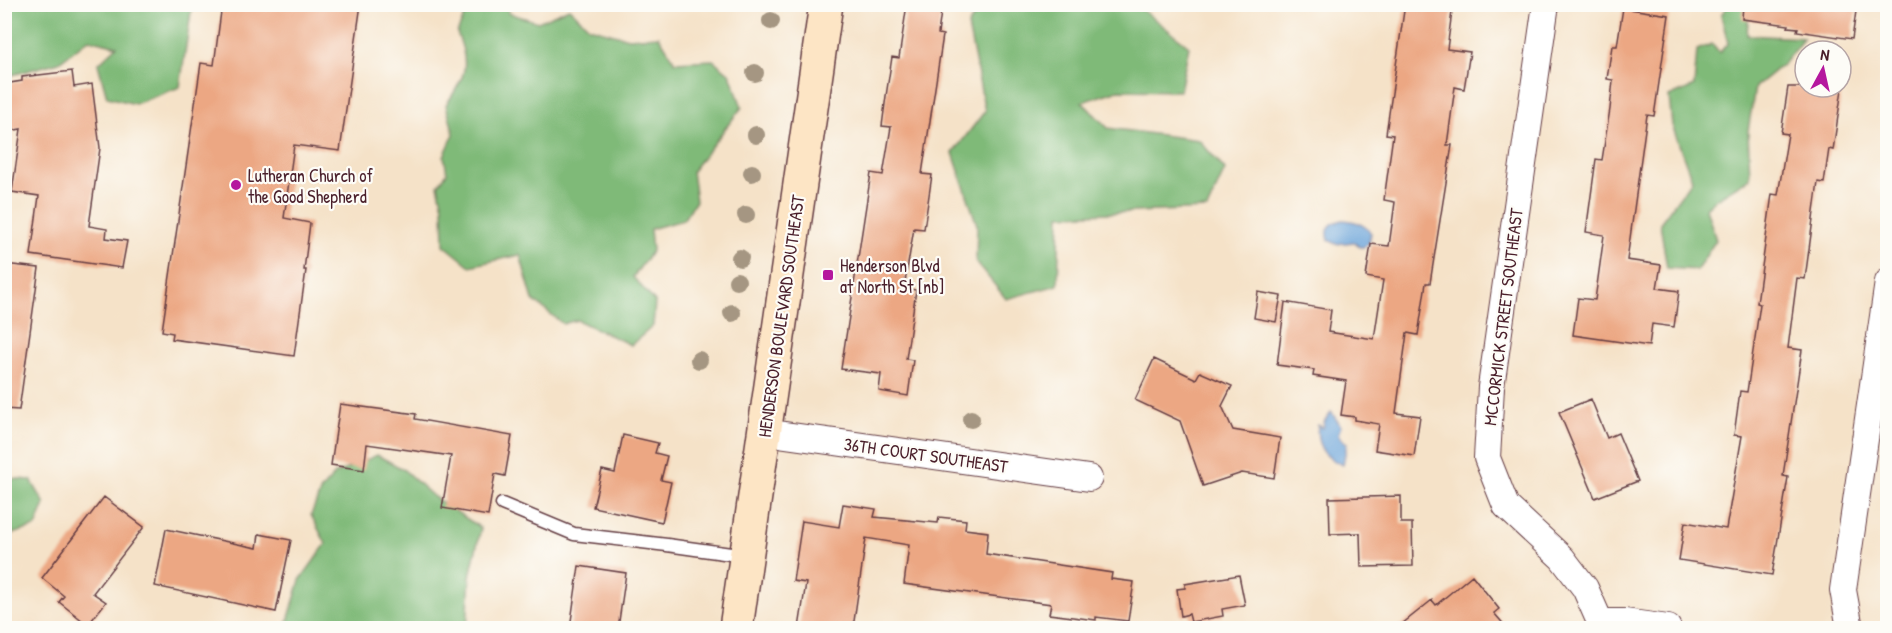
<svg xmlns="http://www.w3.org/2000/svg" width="1892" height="633" viewBox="0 0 1892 633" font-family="'Patrick Hand',sans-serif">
<rect width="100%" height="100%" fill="#fdfcf7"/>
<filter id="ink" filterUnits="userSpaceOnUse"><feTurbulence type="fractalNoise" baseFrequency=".0167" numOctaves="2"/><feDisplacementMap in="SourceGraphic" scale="12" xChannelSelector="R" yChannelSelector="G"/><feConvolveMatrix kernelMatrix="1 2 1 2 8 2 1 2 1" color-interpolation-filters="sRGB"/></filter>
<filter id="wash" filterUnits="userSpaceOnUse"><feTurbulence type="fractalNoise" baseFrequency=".008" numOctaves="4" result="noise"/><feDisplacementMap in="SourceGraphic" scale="24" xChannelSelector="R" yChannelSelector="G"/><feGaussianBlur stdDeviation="1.35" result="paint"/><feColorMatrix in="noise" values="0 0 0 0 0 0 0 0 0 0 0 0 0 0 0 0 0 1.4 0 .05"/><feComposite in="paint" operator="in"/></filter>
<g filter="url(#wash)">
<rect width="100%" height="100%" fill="#f5e2c8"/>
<!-- forest -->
<path fill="#7fba78" stroke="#646c52" stroke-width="1.5" d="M5,4L192,5L180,87L135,104L107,97L98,64L117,46L89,39L59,62L5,77Z
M1038,4L1136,5L1189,46L1180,91L1118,90L1082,102L1108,128L1199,140L1225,170L1207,209L1060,215L1058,285L1006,299L976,262L977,225L953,153L985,111L968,26L981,5H1020L1033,8Z
M469,5H510L508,13L538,22L569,8L589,27L628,38L659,36L675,62L713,60L730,74L742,107L692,171L696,201L683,220L650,229L652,251L633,277L655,302L653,326L631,345L577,320L563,324L533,300L520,255L470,266L444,245L443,207L438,185L447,173L444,156L454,134L446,105C465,76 471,66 457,33Z
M1728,5H1749L1747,35L1804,38L1783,64L1755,87L1748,131L1750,178L1716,199L1706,208L1716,240L1697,270L1667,268L1660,223L1692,180L1672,125L1669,97L1694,86L1697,50L1712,44L1719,53L1728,43L1721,15Z
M377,455L403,469L434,497L481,528L470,576L467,628H352L340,623L328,628H286L300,580L326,544L311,515L321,490L335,474Z
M4,478L31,480L45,504L36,527L5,536Z"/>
<!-- water -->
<path fill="#69a3d9" stroke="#5a6182" stroke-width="1.5" d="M1343,220C1355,221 1363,223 1371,233L1369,243L1364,247H1359L1354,242L1336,244L1329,240C1325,227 1331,223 1343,220Z
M1331,412L1341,426L1338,434L1341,439L1347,443L1343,465C1324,458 1315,445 1318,425L1323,428L1325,420Z"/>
<g id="blocks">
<!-- building -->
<path fill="#eca783" d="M222,4H361L340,151L294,145L284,218L310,223L304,270H306L294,356L172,339L173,333L162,331L201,63L214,65Z
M907,4H942L938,34L943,35L922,174L932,175L924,229L914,228L904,288L916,290L906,359L913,360L908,396L879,391L881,374L841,369L871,173L883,175L891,127L882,126L886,96L892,57L899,58Z
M1405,4H1453L1447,49L1470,52L1464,89L1455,87L1447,145H1452L1430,283H1426L1418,335L1407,333L1396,413L1420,416L1414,456L1375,450L1379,424L1355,420V417L1341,415L1346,381L1313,376L1314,370L1277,365L1285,302L1331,310L1328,332L1374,339L1383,280L1366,277L1371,244L1389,246L1395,202L1384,200L1393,135L1386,134Z
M1743,4H1857L1852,39L1797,31L1798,28L1788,27L1789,25L1742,19Z
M1623,8L1669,15L1654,116L1647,115L1627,260L1661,265L1657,288L1679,291L1674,327L1652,324L1649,346L1573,335L1578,298L1595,300L1604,235L1586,232L1596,159L1602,160L1610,109L1613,80L1607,79L1612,46H1617Z
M72,71L74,87L92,84L100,148L89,226L107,229L106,238L127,241L122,268L31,255L39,196L12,192L21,129L4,132V84L22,81V77Z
M1788,87H1825L1842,89L1833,150L1829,149L1824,183L1818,182L1805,279L1797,278L1788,348L1802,350L1783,476L1788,477L1772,575L1679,560L1685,522L1726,529L1742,436L1734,435L1740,391L1747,392L1760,304L1757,303L1772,194L1778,195L1788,134L1781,133Z
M4,264L39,268L19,410L4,409Z
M1258,292L1281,296L1276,322L1254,318Z
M1154,359L1196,379L1200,372L1232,386L1222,406L1233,430L1280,438L1274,478L1242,473L1203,486L1180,421L1135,400Z
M1591,399L1607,438L1618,433L1638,481L1595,498L1559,412Z
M340,404L416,414L415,419L512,436L505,476L495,474L488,516L442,508L451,456L367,444L364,470L331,465Z
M623,435L658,443L655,453L667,456L661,480L671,482L662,522L593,507L602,470L615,473Z
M1401,496V523H1412L1413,566L1361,567L1360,533L1330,534L1329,498Z
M104,497L144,527L93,593L106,602L88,625L59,602L64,596L42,578Z
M843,504L876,509L874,517L938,523L939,517L966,520L965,529L988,532L986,554L1112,573L1111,579L1134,582L1128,621L1096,617V620L1049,614L1051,604L904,584L909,545L866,538L853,628H799L806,583L793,581L802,521L839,527Z
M166,529L257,548L259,534L291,540L276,612L155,586Z
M579,566L626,573L618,628H570Z
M1239,575L1245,605L1222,609L1223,616L1191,622L1189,614L1181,616L1177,589L1185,588V584Z
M1472,575L1499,609L1494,613L1507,628H1397L1432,600L1436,605Z"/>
</g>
</g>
<g filter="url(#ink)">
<use href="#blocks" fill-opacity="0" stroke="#643c43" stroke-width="1.5"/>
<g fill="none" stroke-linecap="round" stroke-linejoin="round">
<!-- lane casing -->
<g stroke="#643c43" stroke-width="15">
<path id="lane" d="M502,504L574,534L667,545L745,556"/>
</g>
<!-- street casing -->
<g stroke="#643c43" stroke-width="28">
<path id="street" d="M1546,4L1491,387L1487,458L1506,506L1562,558L1585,588L1600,622V628
M764,432L1089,478
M1600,622H1624L1668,628
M1850,628L1843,590L1888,282"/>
</g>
<!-- secondary casing -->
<g stroke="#643c43" stroke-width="36">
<path id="secondary" d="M736,628L826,4"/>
</g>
<!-- lane -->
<use href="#lane" stroke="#fff" stroke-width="12"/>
<!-- street -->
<use href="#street" stroke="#fff" stroke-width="26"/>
<!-- secondary -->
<use href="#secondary" stroke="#fde5c5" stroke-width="33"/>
</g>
<!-- trees -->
<g fill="#a59682">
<circle cx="771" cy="21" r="9"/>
<circle cx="755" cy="73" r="9"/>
<circle cx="756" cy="135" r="9"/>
<circle cx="752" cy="173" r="9"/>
<circle cx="746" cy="215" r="9"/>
<circle cx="740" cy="258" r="9"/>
<circle cx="737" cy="281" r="9"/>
<circle cx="732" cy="313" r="9"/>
<circle cx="699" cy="360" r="9"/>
<circle cx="971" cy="419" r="9"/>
</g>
</g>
<!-- markers -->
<g fill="#b5179e" stroke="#fdfcf7" stroke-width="2">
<circle cx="236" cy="185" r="6"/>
<rect x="822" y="269" width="12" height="12" rx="3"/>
</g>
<g text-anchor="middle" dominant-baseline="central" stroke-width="4.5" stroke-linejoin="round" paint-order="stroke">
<!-- poi labels -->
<g font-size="18" fill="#4a1f2b" stroke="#fdfcf7" text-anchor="start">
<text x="248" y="175">Lutheran Church of<tspan x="248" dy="21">the Good Shepherd</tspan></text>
<text x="840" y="265">Henderson Blvd<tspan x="840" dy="21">at North St [nb]</tspan></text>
</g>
<!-- street labels -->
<g font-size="18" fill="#4a1f2b" stroke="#fdfcf7">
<text transform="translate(781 316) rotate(-82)">HENDERSON BOULEVARD SOUTHEAST</text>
<text transform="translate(1503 317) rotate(-83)">MCCORMICK STREET SOUTHEAST</text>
<text transform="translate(926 455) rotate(8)">36TH COURT SOUTHEAST</text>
</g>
</g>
<!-- margin -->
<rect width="1892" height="633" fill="none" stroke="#fdfcf7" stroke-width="24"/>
<!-- north arrow -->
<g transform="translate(1823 69) rotate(8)"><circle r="28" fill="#fdfcf7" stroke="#b5a4a5" stroke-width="1.5"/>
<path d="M0-4.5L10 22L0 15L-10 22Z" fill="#b5179e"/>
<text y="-9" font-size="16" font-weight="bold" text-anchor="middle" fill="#4a1f2b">N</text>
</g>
</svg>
